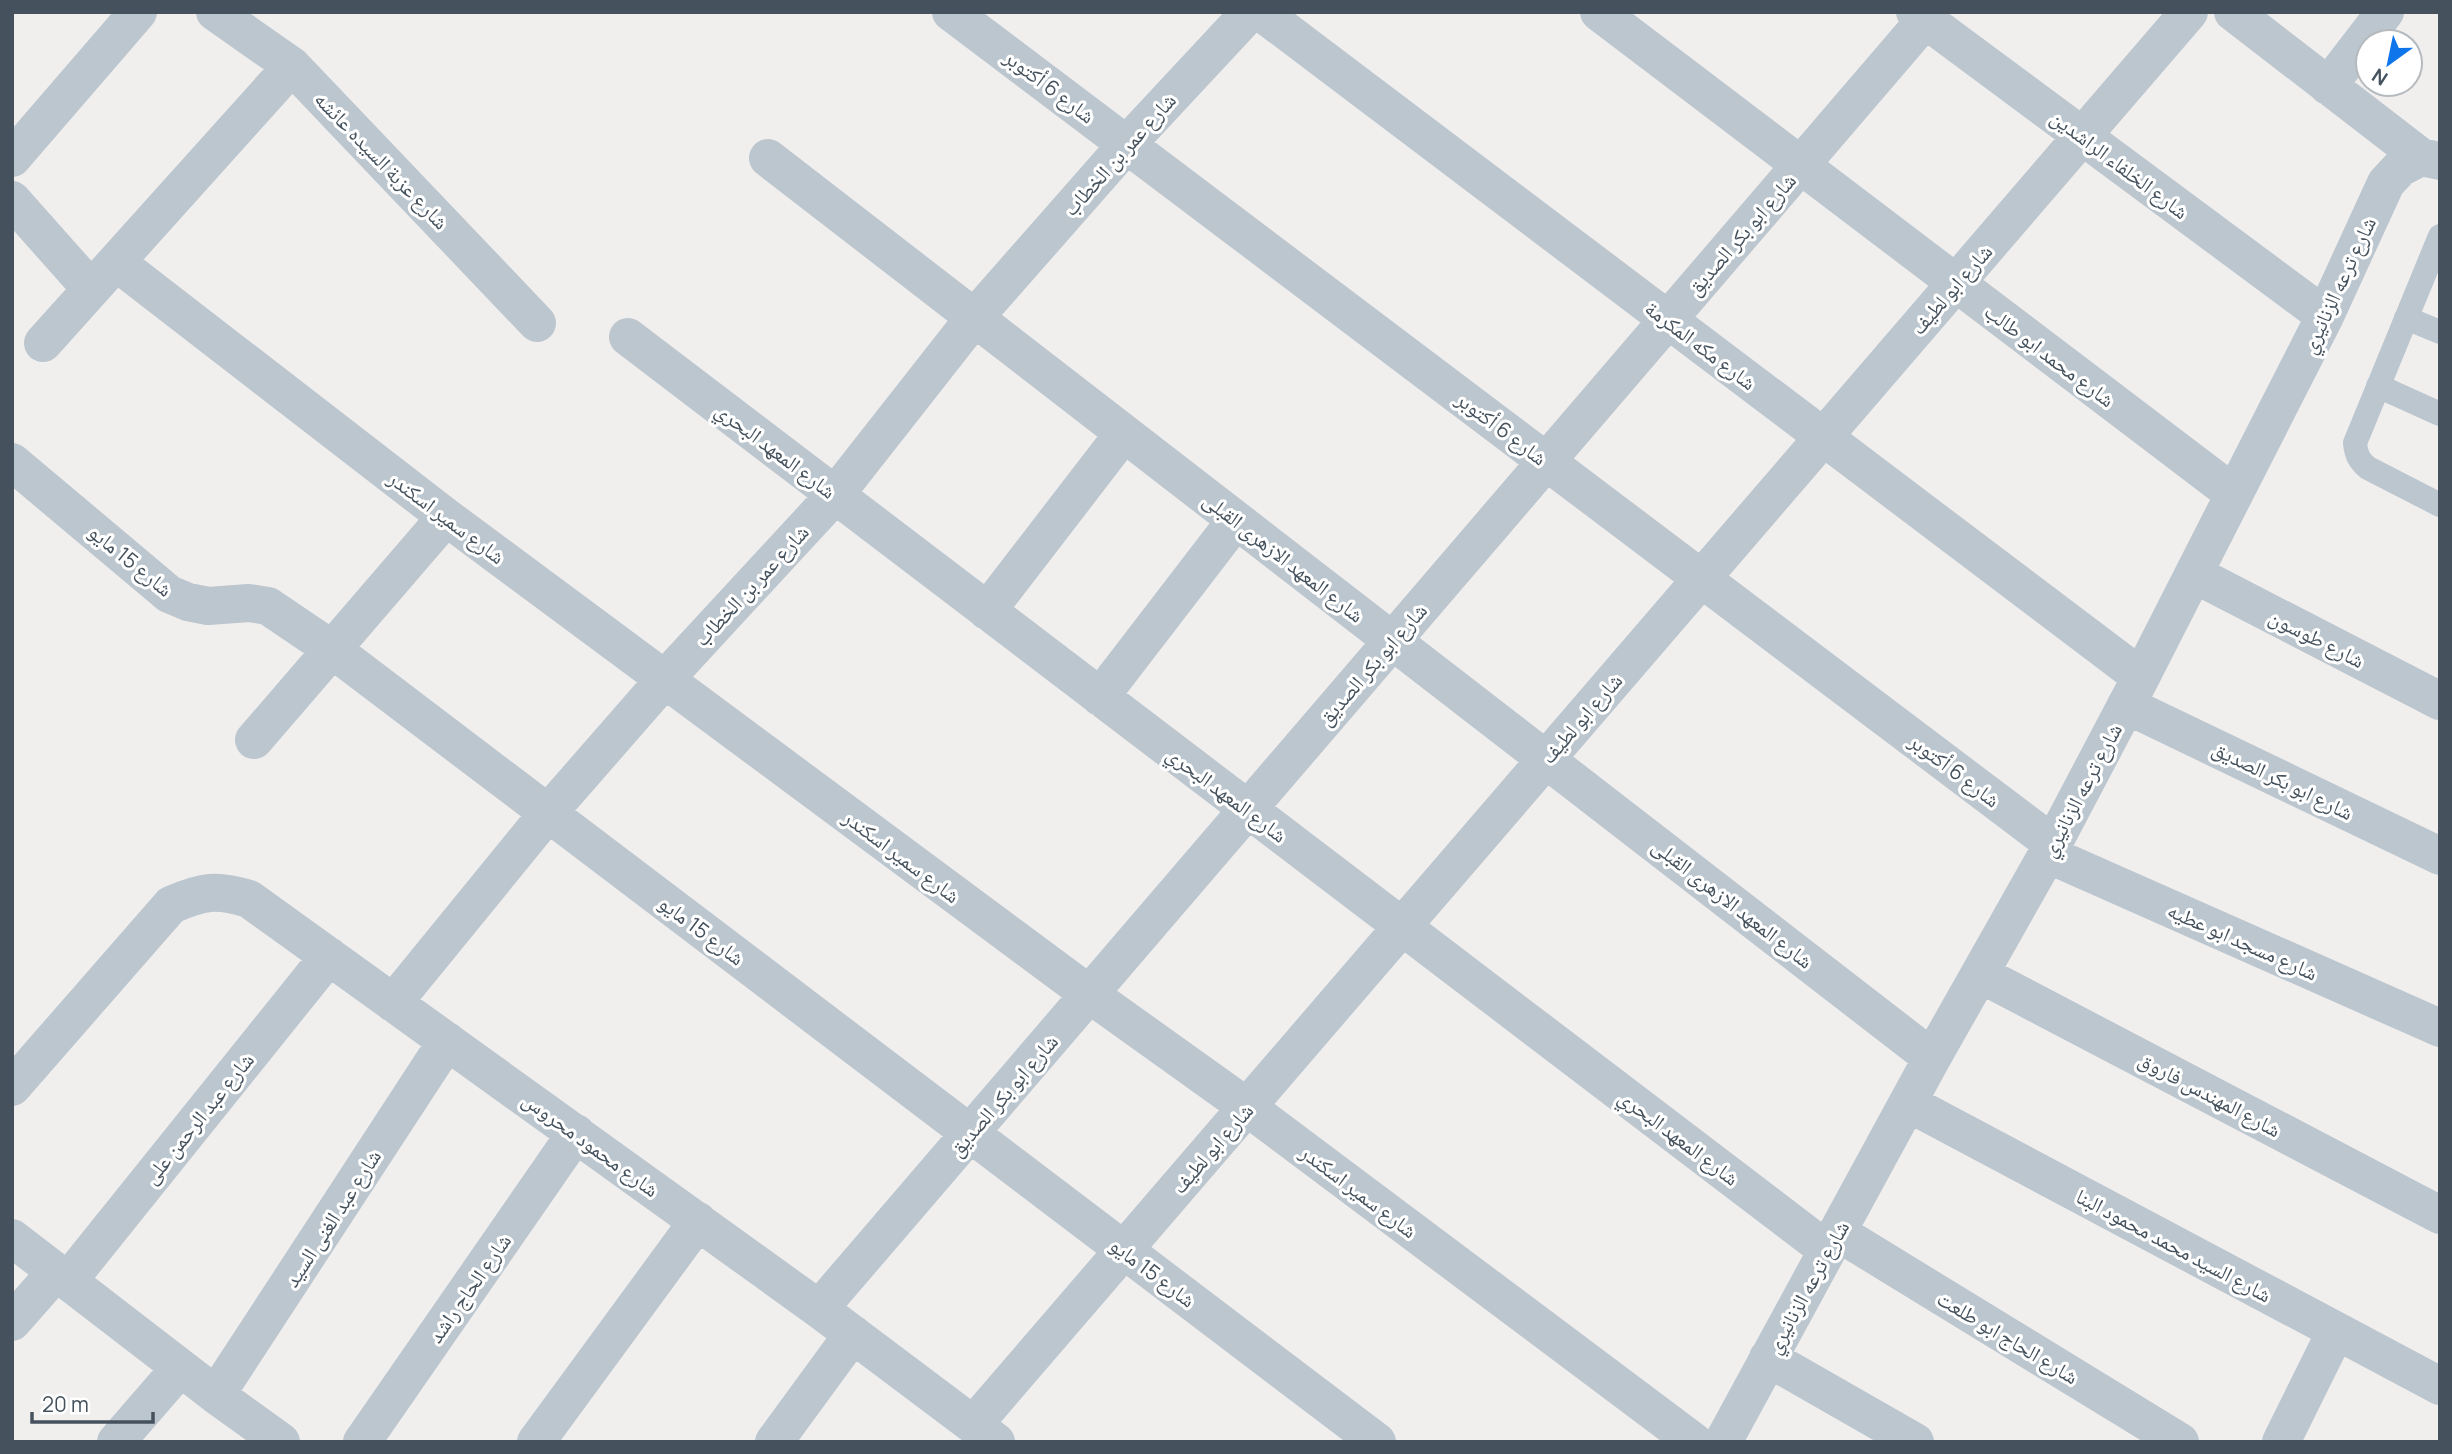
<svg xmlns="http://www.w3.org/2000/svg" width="2452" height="1454" viewBox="0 0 2452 1454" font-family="Manrope,'Noto Naskh Arabic',sans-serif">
<rect width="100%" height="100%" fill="#f1eeee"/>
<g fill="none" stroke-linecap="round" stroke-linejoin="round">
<!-- service -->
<path stroke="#bbc6ce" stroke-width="24" d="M2440,236L2355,443C2356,454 2359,461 2368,468L2440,505
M2406,318L2440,332
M2378,386L2440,414"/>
<!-- minor -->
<path stroke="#bbc6ce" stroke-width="38" d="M215,12L292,66L537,323
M951,12L2053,844
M1261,12L2141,677
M1599,12L2234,494
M1915,12L2325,316
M2233,12L2421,157
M2328,86L2385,12
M12,158L138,12
M768,158L1932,1058
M12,200L91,289
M116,262L446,517L1089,994L1247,1107L1694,1442
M628,337L1827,1250
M43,343L292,66
M12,462L169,594L188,602L208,606L249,603L268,606L333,650L1377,1442
M2194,574L2440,701
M987,611L1124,433
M1100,697L1236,520
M2126,705L2440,856
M254,740L446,517
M2047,854L2440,1028
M1980,974L2440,1215
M393,1003L548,813L665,679L835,495L974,318L1127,144L1250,12
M12,1087L171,905C203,891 216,889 249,899L819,1309L996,1442
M1908,1103L2440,1386
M1837,1232L2180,1442
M12,1238L216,1395L281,1442
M68,1281L329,956
M819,1309L1925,20
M12,1322L56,1272
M1768,1358L1915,1442
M216,1395L447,1041
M974,1424L2189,12
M116,1442L180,1368
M362,1442L576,1133
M536,1442L698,1221
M774,1442L853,1334
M1723,1442L1932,1058L2053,844L2141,677L2325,316L2386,183L2400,168L2421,157L2440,161
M2281,1442L2336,1331"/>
</g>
<g text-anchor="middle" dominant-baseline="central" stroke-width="6" stroke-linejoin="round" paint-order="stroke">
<!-- street labels -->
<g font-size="21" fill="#45525d" stroke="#fff">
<text transform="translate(1050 86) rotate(37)">شارع 6 أكتوبر</text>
<text transform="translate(1119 154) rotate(-48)">شارع عمر بن الخطاب</text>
<text transform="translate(382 160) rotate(46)">شارع عزبة السيده عائشه</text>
<text transform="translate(2120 164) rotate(37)">شارع الخلفاء الراشدين</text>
<text transform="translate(1741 234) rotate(-49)">شارع ابو بكر الصديق</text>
<text transform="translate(2338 285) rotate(-65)">شارع ترعه الزنانيري</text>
<text transform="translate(1951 289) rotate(-49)">شارع ابو لطيف</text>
<text transform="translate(1701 345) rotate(37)">شارع مكه المكرمة</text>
<text transform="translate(2050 355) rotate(37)">شارع محمد ابو طالب</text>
<text transform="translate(1502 428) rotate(37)">شارع 6 أكتوبر</text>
<text transform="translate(776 450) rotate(37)">شارع المعهد البحري</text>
<text transform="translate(447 517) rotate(37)">شارع سمير اسكندر</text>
<text transform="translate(1284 557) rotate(38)">شارع المعهد الازهرى القبلى</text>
<text transform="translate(131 560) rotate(39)">شارع 15 مايو</text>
<text transform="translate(751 585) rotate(-47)">شارع عمر بن الخطاب</text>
<text transform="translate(2317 638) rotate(27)">شارع طوسون</text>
<text transform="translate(1372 664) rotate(-49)">شارع ابو بكر الصديق</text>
<text transform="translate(1581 718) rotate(-49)">شارع ابو لطيف</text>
<text transform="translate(1955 770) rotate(37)">شارع 6 أكتوبر</text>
<text transform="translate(2283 780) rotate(26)">شارع ابو بكر الصديق</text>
<text transform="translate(2081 790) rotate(-62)">شارع ترعه الزنانيري</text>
<text transform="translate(1227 794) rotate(37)">شارع المعهد البحري</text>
<text transform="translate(902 856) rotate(37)">شارع سمير اسكندر</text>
<text transform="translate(1733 903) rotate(38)">شارع المعهد الازهرى القبلى</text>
<text transform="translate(702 930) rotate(37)">شارع 15 مايو</text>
<text transform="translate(2243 941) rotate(24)">شارع مسجد ابو عطيه</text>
<text transform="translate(2210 1094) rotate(28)">شارع المهندس فاروق</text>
<text transform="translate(1003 1095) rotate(-49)">شارع ابو بكر الصديق</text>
<text transform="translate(198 1118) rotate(-51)">شارع عبد الرحمن على</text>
<text transform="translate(1679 1137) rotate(37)">شارع المعهد البحري</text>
<text transform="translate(591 1144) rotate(36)">شارع محمود محروس</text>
<text transform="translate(1212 1148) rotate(-49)">شارع ابو لطيف</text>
<text transform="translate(1359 1191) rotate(37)">شارع سمير اسكندر</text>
<text transform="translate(332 1218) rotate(-57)">شارع عبد الغنى السيد</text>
<text transform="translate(2174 1245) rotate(28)">شارع السيد محمد محمود البنا</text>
<text transform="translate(1153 1272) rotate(37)">شارع 15 مايو</text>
<text transform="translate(1807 1287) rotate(-61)">شارع ترعه الزنانيري</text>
<text transform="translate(469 1288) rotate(-55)">شارع الحاج راشد</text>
<text transform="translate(2008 1337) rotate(31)">شارع الحاج ابو طلعت</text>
</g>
</g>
<!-- border -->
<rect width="2452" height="1454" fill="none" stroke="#45525d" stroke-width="28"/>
<!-- north arrow -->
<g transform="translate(2389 63) rotate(213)"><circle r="33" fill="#ffffff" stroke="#b5babe" stroke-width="2"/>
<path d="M0-5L12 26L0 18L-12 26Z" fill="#0e75eb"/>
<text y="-10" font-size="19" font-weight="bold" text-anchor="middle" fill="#45525d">N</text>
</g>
<!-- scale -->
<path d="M32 1412v10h121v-10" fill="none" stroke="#45525d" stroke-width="3.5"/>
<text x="42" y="1412" font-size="21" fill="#45525d" stroke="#ffffff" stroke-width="5" paint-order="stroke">20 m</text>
</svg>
